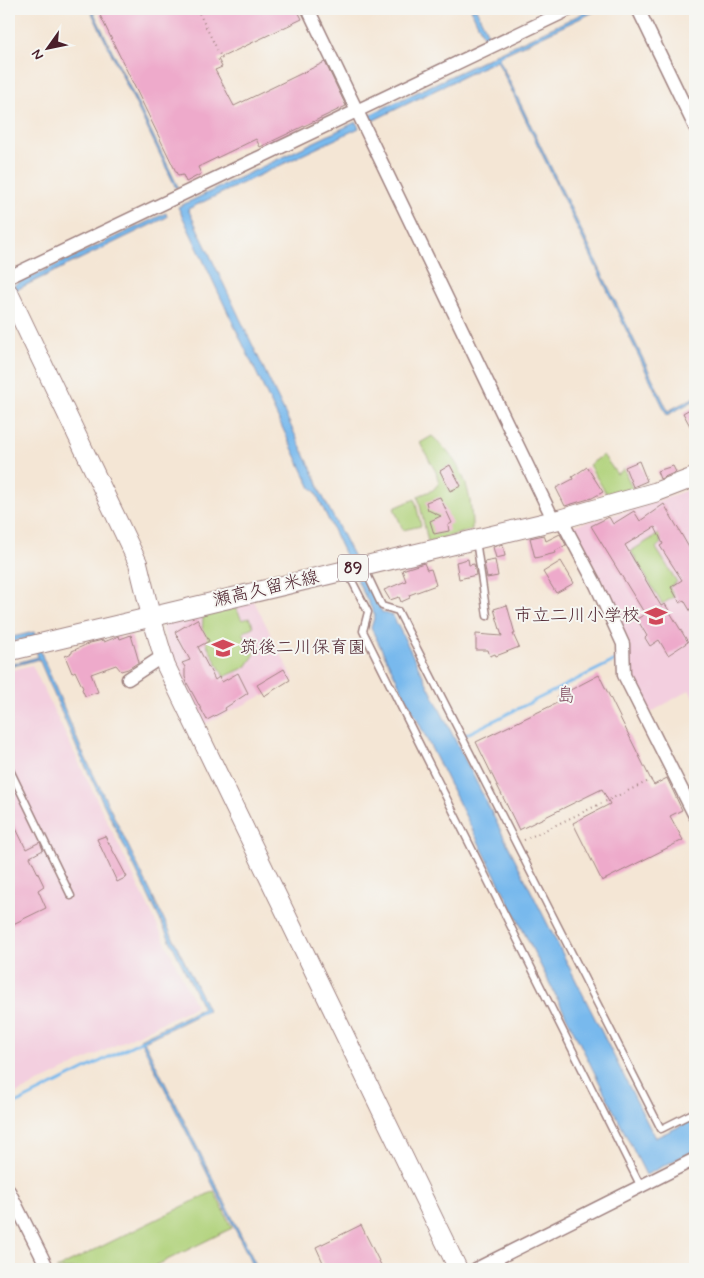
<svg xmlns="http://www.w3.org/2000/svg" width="704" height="1278" viewBox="0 0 704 1278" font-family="Mynerve,'Klee One',sans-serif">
<rect width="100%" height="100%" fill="#f6f6f2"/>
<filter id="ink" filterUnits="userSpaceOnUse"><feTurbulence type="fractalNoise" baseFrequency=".02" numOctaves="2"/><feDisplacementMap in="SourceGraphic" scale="10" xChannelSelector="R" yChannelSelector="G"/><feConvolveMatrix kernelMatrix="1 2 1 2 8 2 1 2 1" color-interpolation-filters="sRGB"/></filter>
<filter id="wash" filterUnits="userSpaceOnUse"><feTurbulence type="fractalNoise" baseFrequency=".0096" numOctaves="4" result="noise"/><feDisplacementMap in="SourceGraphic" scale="20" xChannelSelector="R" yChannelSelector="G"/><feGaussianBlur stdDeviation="1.12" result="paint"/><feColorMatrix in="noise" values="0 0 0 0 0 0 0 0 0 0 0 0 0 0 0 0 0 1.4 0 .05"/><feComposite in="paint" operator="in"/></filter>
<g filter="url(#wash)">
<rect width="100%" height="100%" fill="#f4e6d5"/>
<!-- built -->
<path fill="#f3cfdf" d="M695,487V699L689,690L648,714L629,678L630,647L604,586L571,526L633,510Z
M254,601L294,680L203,725L175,670L162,626L164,623Z
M32,665L196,1006L9,1097V671Z"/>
<!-- green -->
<path fill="#b0d27a" stroke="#7d7852" d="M432,436C463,464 472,489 472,530L428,542L418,496L433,490L439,483L436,472L420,443Z
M603,455L617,474L624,469L633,491L609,498L589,465Z
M415,499L421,526L403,530L394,508Z
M659,534L661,538L660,540L661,543L656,548L677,582L669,587L674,597L662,604L631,551Z
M236,608L242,620L249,618L254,626L243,633L255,654L246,667L224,677L202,635L203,616Z
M214,1191L232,1228L149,1269H56Z"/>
<!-- water -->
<path fill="#78b9ed" stroke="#616c8c" d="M90,9H92L178,187L176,188Z
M471,9H476L490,38L485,40Z
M592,9H600L500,56L499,59L668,411L695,397V400L667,415L497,60L370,122L367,116L493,56L495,53L496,54Z
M356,122L359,128L188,209L317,481L320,491L382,612L393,616L655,1138L695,1119V1150L646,1175L371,628L375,615C353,574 335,533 315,491L311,488L178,207Z
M166,213L167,217L16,290L14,285Z
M34,632L43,658L82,751L208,1010L144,1041L258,1269H255L140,1039L203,1008L80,755L39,659L9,667V665L38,657L32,637L9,642V638Z"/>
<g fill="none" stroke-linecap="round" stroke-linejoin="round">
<!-- stream -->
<path stroke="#78b9ed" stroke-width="3" d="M465,735L620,658
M9,1107L141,1041"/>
</g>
<g id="blocks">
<!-- building -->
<path fill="#eeaacb" d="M97,9H297L302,19L218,59L222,67L215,70L223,85L234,106L325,62L346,106L260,147L256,139L198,167L201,174L186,182L183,175L178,176Z
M695,406V435L683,413Z
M639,461L647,481L633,487L625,467Z
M450,465L461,486L450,491L440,471Z
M673,466L676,472L660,479L657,471Z
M587,467L603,492L592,498L565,506L556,488L573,479L572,477Z
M440,497L452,523L448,525L449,531L434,534L430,521L441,516L428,510L426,502Z
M664,504L695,558V619L684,600L680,603L671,587L682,580L660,546L663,544L655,527L625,545L661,606L665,604L688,642L668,655L659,640L650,646L645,638L647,636L637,619L645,614L591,526L609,517L613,524L634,511L640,521Z
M560,534L566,545L555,551L556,553L535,558L530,538L544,535L546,541Z
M503,544L505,556L496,558L493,547Z
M468,559L469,565L474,564L476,575L459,579L456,562Z
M495,560L498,576L487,578L484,562Z
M561,561L574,583L556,593L543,572Z
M424,563L427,570L431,569L436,585L409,595L410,598L401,602L399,597L390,600L384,590L406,581L402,570Z
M507,605L515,634H513L519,647L496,656L495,654L490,656L488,650H476V634L502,636L494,609Z
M197,619L209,641L198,647L215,680L219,677L222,682L238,673L248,693L225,708L226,710L207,720L187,683L185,677V667L182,663L190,660L175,632Z
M131,635L139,662L128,669L121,671L116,665L91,674L98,692L85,696L82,689L83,688L75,671L72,673L65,656L72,653V651L90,643L103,640L104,642L119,636L120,639Z
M284,669L290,680L264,696L257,685Z
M599,675L652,782L654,785L667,778L682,810L670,816L683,840L602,881L573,823L610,804L602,789L519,830L476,742L559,702L557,697Z
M9,814L26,849L40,842L43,850L30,857L44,886L38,890L46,908L9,926Z
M105,836L127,877L117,882L97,839Z
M361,1225L383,1269H326L316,1247Z"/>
</g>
</g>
<g filter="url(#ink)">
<use href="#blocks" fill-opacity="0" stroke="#9f8280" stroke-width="1"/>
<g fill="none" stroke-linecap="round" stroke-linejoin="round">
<!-- lane casing -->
<g stroke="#9f8280" stroke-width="9">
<path id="lane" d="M476,540L487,616
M364,568L382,606L398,611L661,1129L695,1112
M348,573L368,612L363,631L640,1185
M9,768L71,896"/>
</g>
<!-- street casing -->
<g stroke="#9f8280" stroke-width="15">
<path id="street" d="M308,9L554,521
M638,9L695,127
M9,277L570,9
M561,519L596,585L623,644L624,675L695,816
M128,679L163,656
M9,1191L48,1269
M476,1269L695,1159"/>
</g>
<!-- secondary casing -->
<g stroke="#9f8280" stroke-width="20">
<path id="secondary" d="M9,293L138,563L151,616L166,666L458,1269"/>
</g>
<!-- primary casing -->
<g stroke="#9f8280" stroke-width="21">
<path id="primary" d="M9,651L561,519L656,492L695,477"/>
</g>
<!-- path -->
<path stroke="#9f8280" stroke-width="2" stroke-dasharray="1 4" stroke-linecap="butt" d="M197,9L222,59
M524,840L653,779"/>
<!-- lane -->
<use href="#lane" stroke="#fff" stroke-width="6"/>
<!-- street -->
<use href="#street" stroke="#fff" stroke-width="12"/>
<!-- secondary -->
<use href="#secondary" stroke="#fff" stroke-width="18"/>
<!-- primary -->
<use href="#primary" stroke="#fff" stroke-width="19"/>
</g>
</g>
<!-- icons -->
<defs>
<g id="school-bare" transform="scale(1.725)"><path d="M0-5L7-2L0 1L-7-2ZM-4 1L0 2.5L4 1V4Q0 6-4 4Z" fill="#d1495b" stroke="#f6f6f2" stroke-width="2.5" paint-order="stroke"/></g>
</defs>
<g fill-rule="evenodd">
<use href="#school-bare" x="656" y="616"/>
<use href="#school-bare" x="223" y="648"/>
</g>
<g text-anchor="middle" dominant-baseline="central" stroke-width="4" stroke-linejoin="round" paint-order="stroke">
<!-- shield labels -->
<rect fill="#f6f6f2" stroke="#7e6067" stroke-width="1" x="338" y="554.5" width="30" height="27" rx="4"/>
<g font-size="16" font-weight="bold" fill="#4a1f2b">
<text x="353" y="568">89</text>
</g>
<!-- street labels -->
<g font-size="18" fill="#4a1f2b" stroke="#f6f6f2">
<text transform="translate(266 589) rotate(-13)">瀬高久留米線</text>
</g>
<!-- poi labels -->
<g font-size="18" fill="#4a1f2b" stroke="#f6f6f2" text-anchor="end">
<text x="640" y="616">市立二川小学校</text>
<text x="240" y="648" text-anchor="start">筑後二川保育園</text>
</g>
<!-- neighbourhood labels -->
<g font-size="19" fill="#835063" stroke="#f6f6f2">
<text x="566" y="695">島</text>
</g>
</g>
<!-- margin -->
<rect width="704" height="1278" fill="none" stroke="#f6f6f2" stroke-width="30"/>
<!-- north arrow -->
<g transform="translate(48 48) rotate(237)" stroke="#f6f6f2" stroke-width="4" paint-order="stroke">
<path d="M0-4L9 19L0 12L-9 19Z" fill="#4a1f2b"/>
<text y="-8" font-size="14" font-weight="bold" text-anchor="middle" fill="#4a1f2b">N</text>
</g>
</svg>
